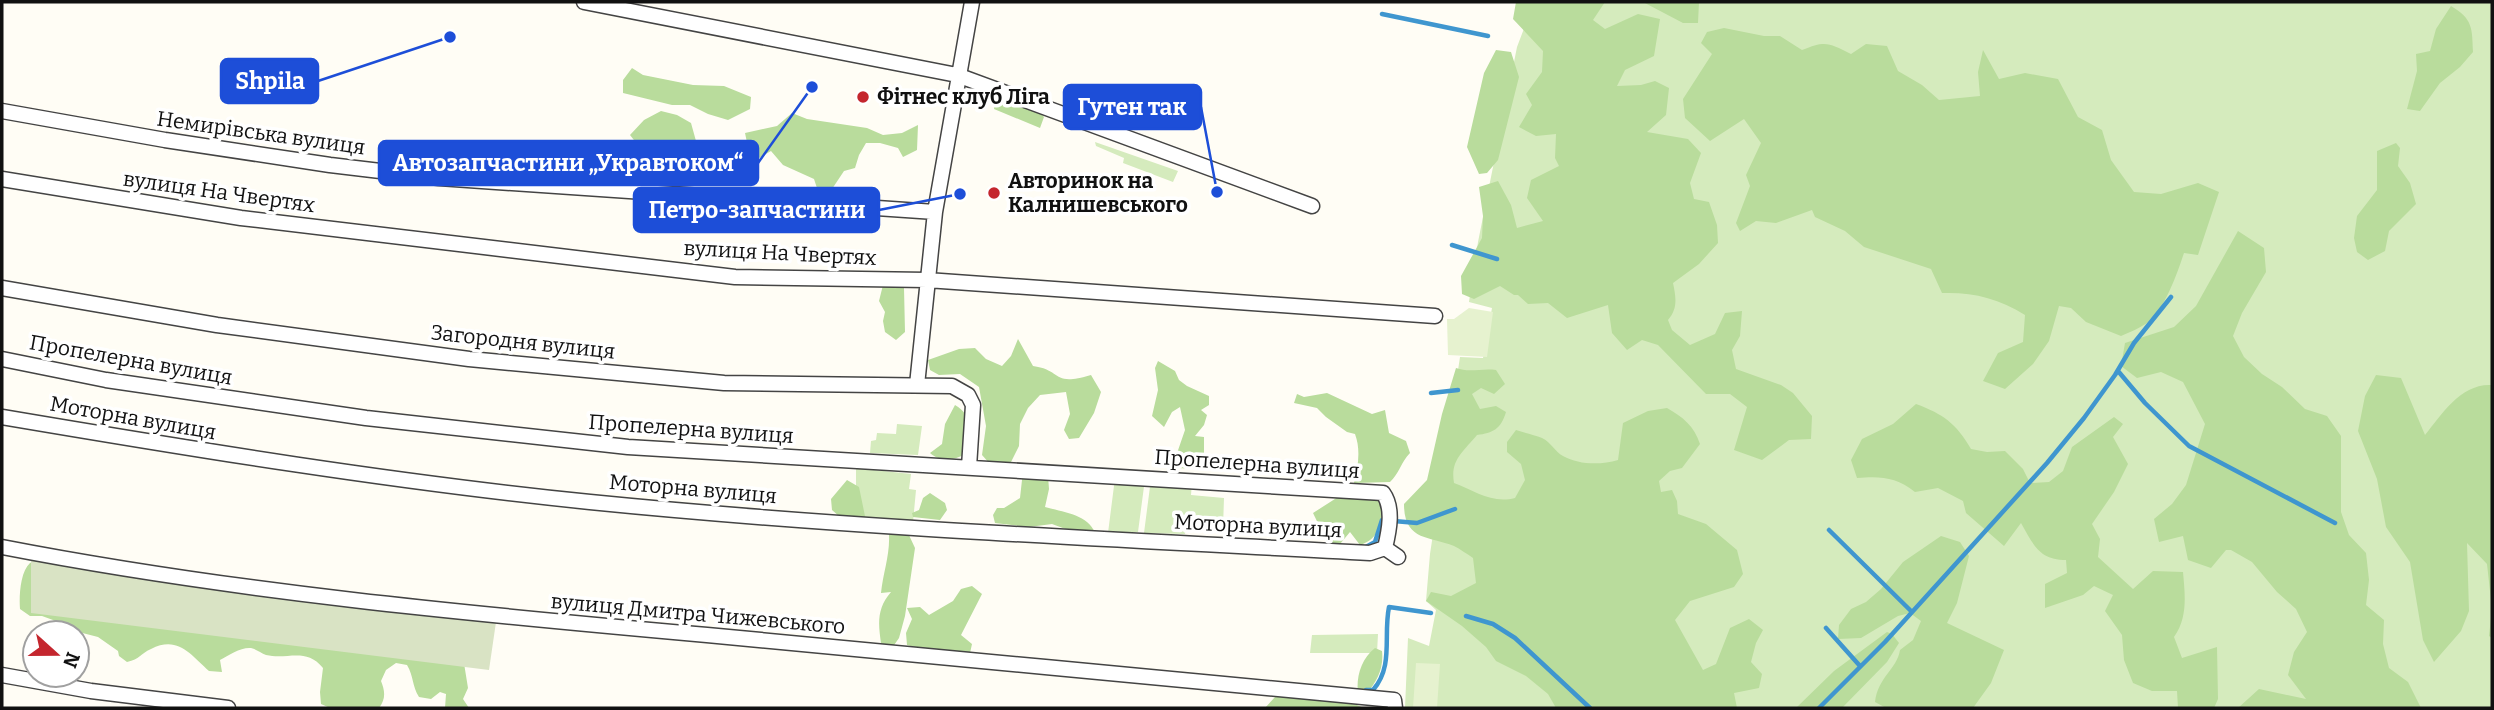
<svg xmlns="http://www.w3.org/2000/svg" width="2494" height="710" viewBox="0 0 2494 710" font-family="Bitter,serif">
<rect width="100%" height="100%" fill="#fffdf5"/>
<!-- green -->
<path fill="#d5ebbd" d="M1534,2H2492V708H1405L1408,638L1429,646L1436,610L1426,601L1430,554L1460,357L1483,358L1492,308L1469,302L1478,242L1517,47Z
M1095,142L1178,171L1173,182L1123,163L1124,158L1096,146Z
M897,424L922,426L918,455L870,453L871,441L876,440L877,433L896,434Z
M856,468L911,474L909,489L916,490L913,522L856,519Z
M1115,478L1145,479L1138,532L1108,533Z
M1151,479L1192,482L1191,495L1224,498L1223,528L1187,525L1185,534L1144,533Z
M1378,634L1377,653H1310L1312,635Z"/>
<!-- forest -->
<path fill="#b9dc9c" d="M1516,2H1605L1593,20L1605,29L1638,14L1660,19L1654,56L1625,70L1617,86L1641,85L1655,81L1669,88L1666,115L1647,132L1688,139L1701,153L1690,183L1694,199L1709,202L1717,225L1718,243L1699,264L1673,283C1676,297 1678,309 1668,320L1672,330L1690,345L1715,334L1725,313L1742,311L1740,336L1732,350L1736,369L1781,385L1793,393L1812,416L1811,439L1789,440L1762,460L1734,450L1747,407L1730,394H1706L1658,345L1642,340L1627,350L1612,333L1608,305L1567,318L1548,303L1528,304L1518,295H1514L1500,286L1474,299L1462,294L1461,276L1482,238L1483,216L1479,187L1498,181L1511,205L1517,228L1543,221L1527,198L1531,180L1559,166L1555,158L1556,134L1536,136L1519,127L1532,105L1526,94L1542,72L1543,51L1513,19Z
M1643,2H1699L1698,23H1683Z
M2451,6C2473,19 2472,28 2473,52L2460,67L2440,83L2420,111L2407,109L2417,71L2416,54L2430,51L2436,29Z
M1724,28L1764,36H1780L1802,50C1826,40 1829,43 1851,54L1866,44L1887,46L1898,71L1922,85L1939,100L1980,96L1978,72L1983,50L1999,79L2025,73L2058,79L2078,117L2102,130L2111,160L2134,192L2161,194L2198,183L2219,192L2198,255L2184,253C2177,274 2165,309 2147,323C2140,328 2130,332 2121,336L2086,322L2071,308L2059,306L2049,341L2033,364L2005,389L1983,381L1998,353L2023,342L2025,315C1998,298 1973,292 1942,293L1931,269L1864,247L1845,231L1815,217L1812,210L1776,223L1756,221L1740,231L1736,223L1750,186L1746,175L1761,143L1744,119L1710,141L1685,118L1683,99L1712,54L1701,43L1707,32Z
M1496,50L1511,52L1519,77L1498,160L1487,173L1479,174L1467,147L1484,73Z
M632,68L643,75L693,85L724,86L751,97L750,109L728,120L708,114L690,105H672L623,93V80Z
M1002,96L1037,109L1044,117L1040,128L994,109L995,103Z
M661,111L677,115L691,123L696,141L678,152L664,156L637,144L630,135L644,120Z
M792,113L807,119L867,128L883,135L902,133L918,125L917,150L903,157L898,148L880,143H866L859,155L855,168L844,171L828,195L818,191L814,179L783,165L771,151L754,161L749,152L745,133L777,126Z
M2396,143L2400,148L2398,166L2410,183L2416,204L2389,231L2385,251L2368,260L2357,252L2354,238L2357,216L2377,190V151Z
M2238,231L2264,248L2266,272L2242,313L2233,336L2244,357L2262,374L2282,387L2305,409L2327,416L2341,436V512L2349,535L2366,553L2369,580L2366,605L2384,620L2383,644L2389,668L2408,682L2421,708H2238L2259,689L2306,699L2288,675L2294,652L2307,632L2296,609L2277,592L2252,562L2231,550H2226L2211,568L2188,560L2183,536L2159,542L2154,519L2172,504L2186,485L2205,424L2183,382L2161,372L2137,378L2121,366L2125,343L2174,327L2196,306Z
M899,283L904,288L905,332L896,340L885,332L883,321L885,312L879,301L883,285Z
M1018,339L1033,366C1063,370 1051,387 1091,375L1101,392L1094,413L1079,438L1069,439L1064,430L1070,414L1066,392L1040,395L1028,408L1020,424L1019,446L1011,462L990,464L982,455L986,426L979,387L960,374L939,375L930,370L928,360L959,349L975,348L986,359L1002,366L1011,356Z
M1158,361L1175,371L1179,380L1187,386L1209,396V405L1201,410L1207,415L1204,425L1195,436L1204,437V459L1194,469L1179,468L1175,459L1185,430L1180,407L1172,412L1164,427L1152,416L1158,390L1155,368Z
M1456,368C1469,373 1482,368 1496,370L1505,384L1494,394L1481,388L1472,394L1480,409L1496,406L1506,412C1501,429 1493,433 1477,435C1463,452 1450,460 1454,483C1475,491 1492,504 1515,498L1525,480L1521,464L1507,452V442L1516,430C1525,433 1535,435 1542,438C1551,442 1555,452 1563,456C1579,465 1601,465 1618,460L1623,423L1648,411L1667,408C1683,417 1694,426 1700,444L1682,468L1670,471L1659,481L1661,492L1672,490L1677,501L1678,514L1706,524L1737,550L1743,574L1734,587L1690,601L1675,620L1703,670L1716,664L1730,628L1749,619L1763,630L1756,643L1751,662L1762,674L1759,688L1734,693L1737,708H1556L1548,694L1526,676L1496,661L1486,647L1462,626L1426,601L1431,592L1451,596L1476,583L1473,558C1467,554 1460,549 1454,546C1429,536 1404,541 1404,504L1427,480L1442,414Z
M2376,375L2401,378L2425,435C2442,414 2461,383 2492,385V638L2489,636L2492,609L2487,564L2467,543L2469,611L2461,631L2434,662L2423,640L2410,562L2386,527L2377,479L2358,431L2365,396Z
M1327,393L1372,414L1385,410L1389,433L1406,441L1410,453C1401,462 1399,474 1390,482L1354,483C1358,467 1361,450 1355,434L1347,432L1326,417L1317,408L1294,403L1297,394L1304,397Z
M1916,404C1943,414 1956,423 1971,449L1987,452L2005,451L2023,469L2030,483L2049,482L2063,471L2072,447L2114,417L2123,424L2113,437L2128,464L2114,492L2092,524L2100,539L2098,557L2133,589L2153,571L2183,572C2185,595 2188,617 2174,637L2182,658L2217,647L2218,699L2214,708H2178L2177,691H2152L2133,683L2124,660L2122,635L2105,611L2113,595L2094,586L2083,595L2045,608V584L2067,573L2066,560C2039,560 2033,544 2021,523L2004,546L1966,513L1963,501L1938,488L1915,492C1896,477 1881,476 1857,478L1851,460L1862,439L1893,424Z
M955,405C973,416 971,431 973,451C958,458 944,465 930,453L942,444L945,424Z
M1023,471L1048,476L1049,489L1045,507C1062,512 1088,514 1095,533L1079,534L1052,524L1029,527L995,523L993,515L997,508H1004L1020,498Z
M847,480L859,487L866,521L840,517L832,510L831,499Z
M1342,489L1375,492L1385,504C1380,523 1381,538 1360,545L1350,532L1340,544L1327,542L1313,513L1338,497Z
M930,493L945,503L947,510L940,520L913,517L912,513L919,510L923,498Z
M894,530L908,533L915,548L905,616L899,638L892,648L881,643C878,623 877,608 891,592L881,593C883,573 890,555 889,535Z
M1941,536L1960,542L1969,556L1957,603L1947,623L2004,650L1991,683L1973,708H1886L1875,702C1878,677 1897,669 1900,650L1913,640L1921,621L1910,613L1898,616L1861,638L1838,639L1839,625L1851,609L1866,602L1881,589L1903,562Z
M41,559L463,657L468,688L463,699L469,708H445L446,694L440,692L431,699L419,697C412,686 414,677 407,665L396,663L386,670L381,681C385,691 386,699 379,708H330L321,704L320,692L323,668C306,647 288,660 266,655C261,653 256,649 251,648C241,647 229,655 220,660L222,672L209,671C191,655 178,635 151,649C140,654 140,659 127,662L119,656L118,651L98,637L63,628L53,620L42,616H30L20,609C19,597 20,572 30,563C33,561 38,560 41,559Z
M972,586L982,594L961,635L972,644L970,653L925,650L907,645L906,633L912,619L907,608L920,607L929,615L953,601L961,589Z
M1887,632L1892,634L1899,643L1887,662L1842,708H1796L1834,671Z
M1375,648L1382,651C1384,668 1377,682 1366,694H1358C1356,677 1361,659 1375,648Z
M1283,695L1347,701L1364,708H1265L1275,697Z"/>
<!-- cemetery -->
<path fill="#d9e3c4" d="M31,554L496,622L489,670L31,613Z"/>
<!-- pitch -->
<path fill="#e6f2cf" d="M1469,308L1493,312L1487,357L1448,355L1447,319H1454Z
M1416,663L1440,664L1437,708H1413Z"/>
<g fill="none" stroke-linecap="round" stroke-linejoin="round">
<!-- stream -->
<path stroke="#3f96cf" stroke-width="4.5" d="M1382,14L1488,36
M1452,245L1497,259
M2118,371L2145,403L2189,446L2335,523
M1431,393L1458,390
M1829,530L1912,612
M1364,548L1375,542L1382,520L1417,523L1455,509
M1466,616L1493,624L1515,638L1590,708
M1826,628L1860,666
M1366,690H1373C1394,666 1383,636 1389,607L1431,613
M1819,708L1885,642L2047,463L2084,418L2115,375L2134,343L2171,297"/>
<!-- minor casing -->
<g stroke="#444" stroke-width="17">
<path id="minor" d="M584,2L957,75L1312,206
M2,111L165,140L330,165L439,178L935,212
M2,179L241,218L735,277L927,280L1435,316
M2,288L217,325L469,359L724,383L952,386L968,395L973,405L969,467
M2,359L106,380L366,418L628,447L1383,493C1394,508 1389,531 1385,548L1398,557
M917,385L935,212L972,2
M2,417C197,450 393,482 590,502C849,528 1110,539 1370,553L1385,548
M2,547C234,592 471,614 707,635C936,657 1165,678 1394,700L1395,708
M2,675L91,691L228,708"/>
</g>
<!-- minor -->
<use href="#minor" stroke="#fff" stroke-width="14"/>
</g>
<!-- markers -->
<g fill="#c4262e" stroke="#fff" stroke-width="2.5">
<circle cx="863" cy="97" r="7"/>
<circle cx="994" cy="193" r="7"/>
</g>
<g text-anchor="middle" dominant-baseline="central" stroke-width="7" stroke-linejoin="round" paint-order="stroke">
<!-- poi labels -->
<g font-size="21" font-weight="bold" fill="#111" stroke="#fff" text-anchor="start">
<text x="877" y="97">Фітнес клуб Ліга</text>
<text x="1008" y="181">Авторинок на<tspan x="1008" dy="24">Калнишевського</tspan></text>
</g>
<!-- street labels -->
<g font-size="21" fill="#111" stroke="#fff">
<text transform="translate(261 133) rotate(8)">Немирівська вулиця</text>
<text transform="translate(219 192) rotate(8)">вулиця На Чвертях</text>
<text transform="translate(780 253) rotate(3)">вулиця На Чвертях</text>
<text transform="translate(523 342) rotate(6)">Загородня вулиця</text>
<text transform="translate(131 360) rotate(10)">Пропелерна вулиця</text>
<text transform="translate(133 418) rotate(10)">Моторна вулиця</text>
<text transform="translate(691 429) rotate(4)">Пропелерна вулиця</text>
<text transform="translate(1257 464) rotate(4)">Пропелерна вулиця</text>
<text transform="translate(693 489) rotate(5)">Моторна вулиця</text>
<text transform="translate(1258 526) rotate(3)">Моторна вулиця</text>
<text transform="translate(698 614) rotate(5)">вулиця Дмитра Чижевського</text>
</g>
</g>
<!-- callouts -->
<path fill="none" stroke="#1d4ed8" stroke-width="2.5" d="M450 37L318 81M1217 192L1201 107M812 87L758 163M960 194L879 210"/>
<g fill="#1d4ed8" stroke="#fff" stroke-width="2.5">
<circle cx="450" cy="37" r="7"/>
<circle cx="1217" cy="192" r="7"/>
<circle cx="812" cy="87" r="7"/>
<circle cx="960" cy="194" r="7"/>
</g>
<g fill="#1d4ed8" stroke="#1d4ed8" stroke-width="2.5">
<rect x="221" y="59" width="97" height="44" rx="7"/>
<rect x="1064" y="85" width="137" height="44" rx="7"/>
<rect x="379" y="141" width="379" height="44" rx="7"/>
<rect x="634" y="188" width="245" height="44" rx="7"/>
</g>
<g font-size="23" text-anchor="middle" font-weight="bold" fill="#fff">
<text x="270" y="89">Shpila</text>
<text x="1132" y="115">Гутен так</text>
<text x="568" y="171">Автозапчастини „Укравтоком“</text>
<text x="757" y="218">Петро-запчастини</text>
</g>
<!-- border -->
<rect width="2494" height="710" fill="none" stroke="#111111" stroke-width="7"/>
<!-- north arrow -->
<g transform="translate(56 654) rotate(111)"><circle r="33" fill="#ffffff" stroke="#a0a0a0" stroke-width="2"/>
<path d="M0-5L12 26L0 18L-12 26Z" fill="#c4262e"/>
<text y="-10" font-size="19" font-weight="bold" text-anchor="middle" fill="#111111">N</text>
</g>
</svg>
